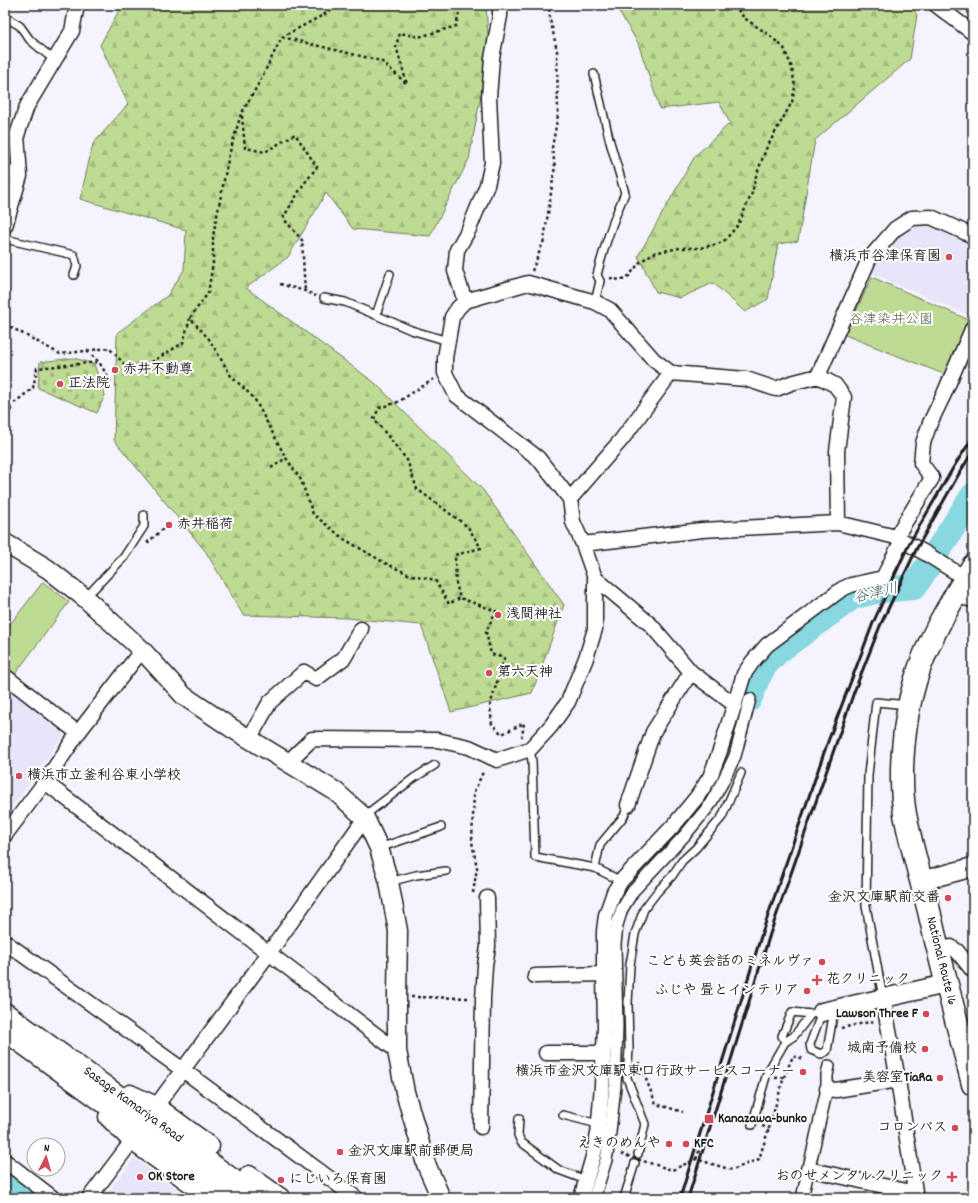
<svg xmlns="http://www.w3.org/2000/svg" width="978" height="1203" viewBox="0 0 978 1203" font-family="Dekko,'Klee One',sans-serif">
<defs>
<pattern id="forest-firs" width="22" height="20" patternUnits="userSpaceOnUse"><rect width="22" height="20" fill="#bedb93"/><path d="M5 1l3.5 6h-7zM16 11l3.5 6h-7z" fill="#a3bb7e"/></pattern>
<pattern id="cemetery-stones" width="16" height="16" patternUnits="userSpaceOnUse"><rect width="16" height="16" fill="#bedb93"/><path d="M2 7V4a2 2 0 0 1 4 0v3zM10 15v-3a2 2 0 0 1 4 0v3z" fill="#a3bb7e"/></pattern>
</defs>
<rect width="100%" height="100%" fill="#f5f3fd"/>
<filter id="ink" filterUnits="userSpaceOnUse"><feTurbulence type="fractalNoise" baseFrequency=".025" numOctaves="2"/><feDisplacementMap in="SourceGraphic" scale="8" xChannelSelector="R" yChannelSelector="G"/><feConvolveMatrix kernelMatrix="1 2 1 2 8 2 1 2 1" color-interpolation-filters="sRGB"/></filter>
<g filter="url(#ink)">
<!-- built -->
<path fill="#e8e4fa" d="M917,222L935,226L973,243V317L871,273L879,257L906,227Z
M5,685L63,730V736L5,816Z
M134,1158L190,1198H104Z"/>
<!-- green -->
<path fill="#bedb93" stroke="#6d7c58" d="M872,277L969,320L946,375L845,335Z
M43,582L69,602L15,674L5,667V631Z"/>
<!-- forest -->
<path fill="url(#forest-firs)" stroke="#6d7c58" d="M122,5H486L489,52L469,159L430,236L353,229L326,193L288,257L246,288L375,383L483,490L564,605L532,693L451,712L421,625L347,618L243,615L206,552L114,440L117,333L167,296L184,270L186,230L80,199L93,144L128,104L100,45Z
M615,5H910L917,15L910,59L815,140L798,241L778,244L768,299L745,312L713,283L680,298L656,292L638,256L695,156L730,123L719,102L660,109L638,43Z"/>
<!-- cemetery -->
<path fill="url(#cemetery-stones)" stroke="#6d7c58" d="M74,358L94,364L105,395L97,413L38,388L40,362Z"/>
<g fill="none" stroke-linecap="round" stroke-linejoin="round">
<!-- river -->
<path stroke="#87d8e0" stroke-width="26" d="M749,699L756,681L764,666L778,651L852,597L880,590L914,587L973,496
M5,1185L20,1198"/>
<!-- service casing -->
<g stroke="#1c1c1c" stroke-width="10">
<path id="service" d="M5,17L20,26L30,40L48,55L55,59
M594,74L610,142L625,193C613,220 604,247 597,275L600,281L595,302
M5,239L74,255L77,266L74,275
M324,298L345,302L411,330L448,341
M376,315L390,274
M5,410L7,409
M85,598L124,557L144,526V515
M530,749L532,761L535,857L595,868
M364,816L414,778L435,765
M379,848L441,827
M621,881L595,868L600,845L624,816L628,805
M389,882L416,875L446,871
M883,998L866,906L868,775L876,702L898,704
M822,1012L810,1044L811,1050L821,1054L827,1051L834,1010
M811,1014L794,1036L785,1042L782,1036L792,1012L811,1014L822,1012
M563,1115L598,1124
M519,1118L518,1135L521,1142L559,1170L586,1180
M752,1125L767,1073L785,1042
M638,1154L645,1124L627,1078L629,1049L628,1003L630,965L635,934L644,909L657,892L672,876L682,861L696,848L722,817L741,773
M624,1198L635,1163"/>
</g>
<!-- pedestrian casing -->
<g stroke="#1c1c1c" stroke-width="14">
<path id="pedestrian" d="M594,1198L606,1160L609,1142L615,1086L617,1026L615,944L617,925L622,909L633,891L685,835L709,806L722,783L735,756L750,699
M802,1198L827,1089V1075L829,1066"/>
</g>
<!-- minor casing -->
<g stroke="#1c1c1c" stroke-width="17">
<path id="minor" d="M936,5L973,33
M5,172L20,176
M5,226L20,176L17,135L27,106L72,31L77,5
M465,301L455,271L457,250L469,229L487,185L492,163L489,97L492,58L500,16V5
M818,376L869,259L895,229L912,218L931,217L973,236
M570,499L622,439L671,373
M896,537L932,478L921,463L923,443L930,423L944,394L973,327
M583,544L702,530L838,523L896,537L925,553L965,578
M595,578L651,625L691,672L735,705
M955,596L973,600
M5,676L78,733
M249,739L270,702L304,672L316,679L344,658L361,629
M288,762L312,739L437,740L469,747L497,760L530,749L551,726L568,702L586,658L595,629V578L583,544L573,522L570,499L538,458L456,395L445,373V358L452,317L458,308L465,301L528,283L595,302L610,310L654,360L671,373L746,379L776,389L791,383L818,376L835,385L844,397L837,451L838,523
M45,782L397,1051
M628,805L653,732L691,672
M5,835L45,782L78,733L142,650
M5,942L183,1070L356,1198
M938,950L951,947L957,951L973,971
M535,976L604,974
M883,998L898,1080L916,1198
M546,1053H603
M827,1089L836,1090L898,1080
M156,1106L269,953L365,818
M481,1127L483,999L485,965L488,947L487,898
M5,1161L53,1198
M808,1169L915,1193
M89,1198L132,1141
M581,1198L593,1157L598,1134L602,1085L605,1027L604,974V931L606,915L614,892L621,881L674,825L697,797L710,777L720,751L744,674L753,661L767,645L842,589L851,585L883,578L902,540"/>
</g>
<!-- tertiary casing -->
<g stroke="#1c1c1c" stroke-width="21">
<path id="tertiary" d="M5,543L48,569L85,598L142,650L184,696L233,729L335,791L365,818L379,848L389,882L398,931L397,996V1051L405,1092L426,1164L441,1198
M921,881L973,867
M5,1012L260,1198
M822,1012L946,984
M5,1032L234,1198
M130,1094L156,1106L210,1146
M108,1117L132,1141L211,1198
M249,1175L281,1198"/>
</g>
<!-- trunk casing -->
<g stroke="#1c1c1c" stroke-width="25">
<path id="trunk" d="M973,566C951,602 927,640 915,682C904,718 898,776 905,814C911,846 921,879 929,911C942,969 958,1026 973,1084"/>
</g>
<!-- path -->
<path stroke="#1c1c1c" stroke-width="2.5" stroke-dasharray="3 3" stroke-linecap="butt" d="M335,5L327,13L282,37L259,83L241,114L229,155L213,236V263L208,293L190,318L209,339L231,376L254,398L286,458L301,480L313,514L344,539L385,563L408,574L435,580L449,604L460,598
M282,37L381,61L407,84L396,46L400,33L419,37L456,26L461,5
M242,116L245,148L265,152L295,134L317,167L303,185L283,218L302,240L305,291
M532,271L544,240L555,166L552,148L558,115L557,51L549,13L550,5
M610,278L620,280L629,276L640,262L653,253L680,248H700L718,244L725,240L738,225L752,193L756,176L766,149L792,102L795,87L792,68L784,48L768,34L744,18L734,5
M280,284L305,291L316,296
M5,324L60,354L109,348L133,373L183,343L190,318
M87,351L99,362L111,382
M434,379L398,402L379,408L374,419L407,460L417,489L468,527L481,548L455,555L456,583L460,598L496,611L486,632L491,654L504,658L490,706L492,724L502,734L524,723L522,737
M14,403L33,388L37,368L99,362
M271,468L286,458
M147,543L163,529
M473,893L477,868L472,842L474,792L483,772
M411,997L470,998
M841,1028L874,1021
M639,1062L656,1104L683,1112
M775,1078L784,1077
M762,1126L769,1128L784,1077L793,1056L804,1059
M696,1159L701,1146"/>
<!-- service -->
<use href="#service" stroke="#fff" stroke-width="7"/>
<!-- pedestrian -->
<use href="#pedestrian" stroke="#fff" stroke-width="11"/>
<!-- minor -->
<use href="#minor" stroke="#fff" stroke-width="14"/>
<!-- tertiary -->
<use href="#tertiary" stroke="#fff" stroke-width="18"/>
<!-- trunk -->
<use href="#trunk" stroke="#fff" stroke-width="22"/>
<!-- rail -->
<path stroke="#1c1c1c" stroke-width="3" d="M680,1198L763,930L827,744L873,623L909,544L953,468L973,437
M688,1198L770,934L854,692L880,626L917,548L960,472L973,451"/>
<!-- path-bridge -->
<path stroke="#1c1c1c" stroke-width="2.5" stroke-dasharray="3 3" stroke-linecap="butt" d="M621,1154L672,1170L696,1159L732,1170L759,1159L769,1128"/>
</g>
</g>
<!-- markers -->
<g fill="#d1495b" stroke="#fff" stroke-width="1.5">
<circle cx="949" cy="257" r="4"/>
<circle cx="115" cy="370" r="4"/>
<circle cx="60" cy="384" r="4"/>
<circle cx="169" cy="525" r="4"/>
<circle cx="498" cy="615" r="4"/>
<circle cx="489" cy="673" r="4"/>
<circle cx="19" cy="776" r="4"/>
<circle cx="948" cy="898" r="4"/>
<circle cx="822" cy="962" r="4"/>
<path d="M815 974h4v4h4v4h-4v4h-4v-4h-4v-4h4z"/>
<circle cx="807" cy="991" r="4"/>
<circle cx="926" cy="1014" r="4"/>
<circle cx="925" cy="1049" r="4"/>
<circle cx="803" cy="1072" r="4"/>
<circle cx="940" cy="1078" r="4"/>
<rect x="704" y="1114" width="10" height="10" rx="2"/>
<circle cx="955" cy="1128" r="4"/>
<circle cx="669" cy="1144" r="4"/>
<circle cx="686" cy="1144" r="4"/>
<circle cx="340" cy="1152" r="4"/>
<circle cx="140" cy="1177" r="4"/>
<path d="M950 1171h4v4h4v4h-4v4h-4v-4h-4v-4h4z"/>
<circle cx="281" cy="1180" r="4"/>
</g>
<g text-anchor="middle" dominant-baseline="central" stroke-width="4" stroke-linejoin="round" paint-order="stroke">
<!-- poi labels -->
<g font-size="14" font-weight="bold" fill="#1c1c1c" stroke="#fff" text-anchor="start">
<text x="941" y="257" text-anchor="end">横浜市谷津保育園</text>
<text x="123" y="370">赤井不動尊</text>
<text x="68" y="384">正法院</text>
<text x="177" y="525">赤井稲荷</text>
<text x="506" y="615">浅間神社</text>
<text x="497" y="673">第六天神</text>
<text x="27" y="776">横浜市立釜利谷東小学校</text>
<text x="940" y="898" text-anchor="end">金沢文庫駅前交番</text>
<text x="814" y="962" text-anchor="end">こども英会話のミネルヴァ</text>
<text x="826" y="980">花クリニック</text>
<text x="799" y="991" text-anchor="end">ふじや 畳とインテリア</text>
<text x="918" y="1014" text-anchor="end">Lawson Three F</text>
<text x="917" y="1049" text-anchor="end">城南予備校</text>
<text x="795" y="1072" text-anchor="end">横浜市金沢文庫駅東口行政サービスコーナー</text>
<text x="932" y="1078" text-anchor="end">美容室TiaRa</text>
<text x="718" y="1119">Kanazawa-bunko</text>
<text x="947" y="1128" text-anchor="end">コロンバス</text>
<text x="661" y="1144" text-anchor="end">えきのめんや</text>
<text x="694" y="1144">KFC</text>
<text x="348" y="1152">金沢文庫駅前郵便局</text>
<text x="148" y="1177">OK Store</text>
<text x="943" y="1177" text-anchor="end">おのせメンタルクリニック</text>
<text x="289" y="1180">にじいろ保育園</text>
</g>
<!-- park labels -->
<g font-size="14" fill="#555f46" stroke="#fff">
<text x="891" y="320">谷津染井公園</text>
</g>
<!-- street labels -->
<g font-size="14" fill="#1c1c1c" stroke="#fff">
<text transform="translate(941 961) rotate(76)">National Route 16</text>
<text transform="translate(133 1105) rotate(36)">Sasage Kamariya Road</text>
</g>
<!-- water labels -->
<g font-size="15" font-style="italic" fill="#415e61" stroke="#fff">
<text transform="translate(876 594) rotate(-13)">谷津川</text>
</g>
</g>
<!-- margin -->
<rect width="978" height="1203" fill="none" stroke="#fff" stroke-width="20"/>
<rect x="10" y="10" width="958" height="1183" fill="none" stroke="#1c1c1c" stroke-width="1.5" filter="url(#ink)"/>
<!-- north arrow -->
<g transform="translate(46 1157) rotate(5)"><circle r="19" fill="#ffffff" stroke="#a4a4a4"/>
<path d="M0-3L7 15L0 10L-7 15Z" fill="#d1495b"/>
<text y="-6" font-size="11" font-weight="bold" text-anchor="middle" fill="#1c1c1c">N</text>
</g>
</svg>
